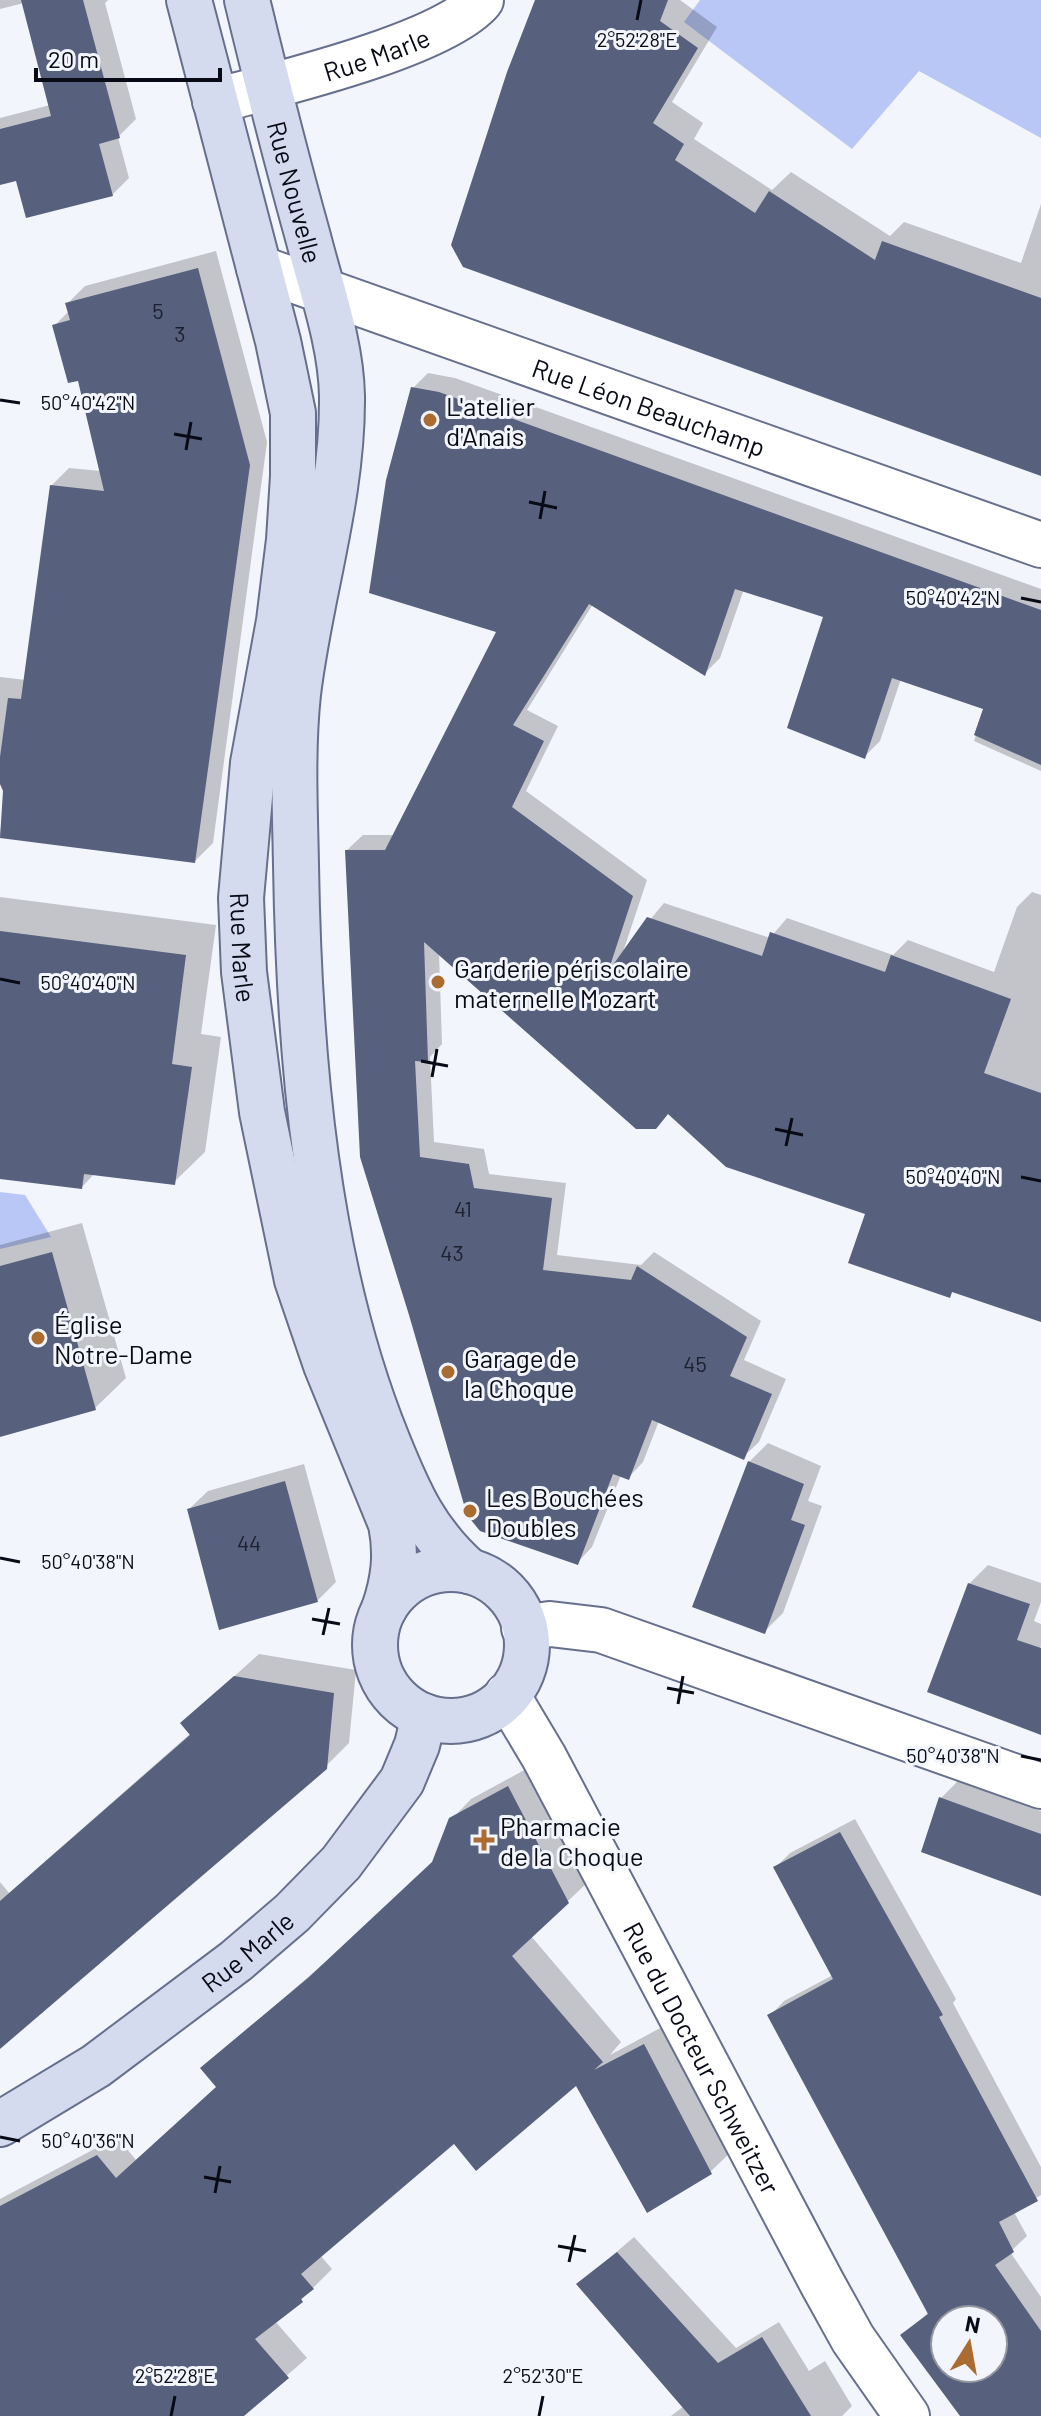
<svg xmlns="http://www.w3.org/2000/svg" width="1041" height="2416" viewBox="0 0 1041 2416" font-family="Barlow,sans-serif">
<rect width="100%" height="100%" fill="#f3f5fc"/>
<!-- green -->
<path fill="#b8c7f5" d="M700,0H1041V138L919,71L852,149L684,22Z
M0,1192L25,1195L51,1237L0,1249Z"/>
<!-- shadow -->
<path fill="#0003" fill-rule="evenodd" d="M0,0H108L105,3L136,119L118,137L129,178L112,195L17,179L0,183V118L50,105L24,3L0,9Z
M539,0H680L717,27L672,102L703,123L694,139L772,190L791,172L890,236L904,222L1021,263L1041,204V474L464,265Z
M216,251L267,442L213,843L195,861L0,836L5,791L0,779V677L26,680L52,485L69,468L101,471L79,378L55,325L69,311L67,304L85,286Z
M428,373L455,378L1041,589V771L974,741L985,708L901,679L880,741L864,757L826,616L744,589L720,658L705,673L593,604L527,710L558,726L526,791L647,880L623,952L664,903L770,938L787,918L893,955L908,940L994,972L1017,907L1032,892L1041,895V1320L954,1290L949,1295L868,1213L669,1112L439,953L442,1044L430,1057L434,1142L484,1149L489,1174L566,1183L557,1255L641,1265L654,1252L761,1321L744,1360L786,1379L759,1442L743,1457L659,1421L643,1462L628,1478L621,1475L592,1547L577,1563L481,1529L347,850L363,835H394L499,631L413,388Z
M0,897L216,925L201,1034L221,1037L205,1152L174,1182L95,1173L82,1187L0,1177Z
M82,1223L126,1378L95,1408L0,1434V1245Z
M768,1443L821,1466L808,1501L822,1506L783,1613L764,1632L749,1462Z
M304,1464L336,1582L317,1601L189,1509L208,1491Z
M988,1565L1041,1583V1602L1034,1621L1041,1624V1646L1022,1700L969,1584Z
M259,1654L356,1670L349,1743L325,1767L0,2042V1882L9,1893L191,1733L182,1723Z
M528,1768L588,1882L531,1936L621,2042L610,2055L664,2026L730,2153L710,2172L577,2082L454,2141L320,2255L332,2269L301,2300L275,2321L307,2358L240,2416H14L0,2400V2199L117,2137L136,2160L218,2086L203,2068L330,1958L435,1861L451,1820L471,1799Z
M958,1781L1041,1811V1894L941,1798Z
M855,1819L956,1999L953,2003L1041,2167V2195L1014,2212L1027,2236L1010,2252L1041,2297V2416H961L903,2335L929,2312L770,2016L784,2001L833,1975L776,1867L790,1853ZM945,2320H993V2368H945Z
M634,2237L736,2348L779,2322L809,2371L825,2361L852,2406L842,2416H671L684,2406L579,2284Z"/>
<!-- building -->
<path fill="#57607c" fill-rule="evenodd" d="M21,0H83L120,138L99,144L113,196L26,218L16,181L0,185V129L51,116Z
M535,0H668L660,21L698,48L653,123L684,144L675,160L755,213L769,191L875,260L882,241L1041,298V476L463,267L451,245L507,72Z
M198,268L250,465L195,863L0,838L3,791L0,784V757L8,698L21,699L50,485L104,491L78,381L68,383L52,325L70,320L65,303Z
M411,387L439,392L1041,610V765L974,735L983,709L892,678L865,759L787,728L823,617L735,589L705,676L589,604L513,725L544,741L512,807L633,896L608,972L647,917L762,956L770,932L885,972L891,955L1011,999L984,1073L1041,1093V1322L952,1292L950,1298L848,1263L865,1214L726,1167L668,1114L656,1129H636L424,942L428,1062L415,1061L420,1157L469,1164L474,1188L552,1198L543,1270L631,1280L637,1266L747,1337L730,1376L772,1394L744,1460L652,1420L629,1480L613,1474L578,1565L480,1531L467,1515L409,1315L360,1157L345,850H385L496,632L369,593L386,480Z
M0,931L186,955L172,1064L192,1067L175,1185L84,1174L82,1189L0,1179Z
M52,1252L96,1410L0,1437V1266Z
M748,1461L804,1484L791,1520L805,1525L765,1634L692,1607Z
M285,1481L318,1602L219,1630L187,1509Z
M968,1583L1030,1604L1017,1640L1041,1648V1735L927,1692Z
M234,1676L334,1693L327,1769L0,2049V1901L190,1735L180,1723Z
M508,1786L569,1903L512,1956L603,2062L594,2070L644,2044L712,2174L647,2213L576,2086L476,2171L454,2144L301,2274L314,2289L301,2299L303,2302L255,2339L289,2378L244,2416H0V2206L97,2155L116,2178L216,2087L200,2068L308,1978L432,1862L449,1818Z
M939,1797L1041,1834V1896L921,1852Z
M840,1832L943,2015L939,2017L1038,2201L999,2222L1014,2252L995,2265L1041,2331V2416H960L900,2335L928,2314L767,2015L833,1979L773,1867ZM945,2320H993V2368H945Z
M617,2252L718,2363L762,2337L811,2416H690L576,2284Z"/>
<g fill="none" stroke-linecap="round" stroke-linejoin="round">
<!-- minor casing -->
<g stroke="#666f8c" stroke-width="48">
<g id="minor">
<path id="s1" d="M215,101C275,85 444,45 481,0"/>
<path id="s2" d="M259,268L1041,545"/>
<path d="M524,1628L550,1624L601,1630L1041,1786"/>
<path id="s3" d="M507,1695L544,1757L822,2283L853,2339L907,2416"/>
</g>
</g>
<!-- secondary casing -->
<g stroke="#666f8c" stroke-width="48">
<g id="secondary">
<path id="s4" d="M189,0L278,341L293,413V476L289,540L279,621L253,763L241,898L244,972L262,1112L297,1280L326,1365L391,1524C397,1554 394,1580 384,1609"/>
<path id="s5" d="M247,0C266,79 286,158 308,237C321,288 341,343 342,396C343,498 310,594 298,694C292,750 295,809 296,865C299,1054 316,1266 388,1442C409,1494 426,1533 469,1571"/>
<circle cx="451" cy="1645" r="76"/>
<path id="s6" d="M0,2124L96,2066L236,1961L292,1913L341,1863L402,1781L417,1745L424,1716"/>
</g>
</g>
<!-- minor -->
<use href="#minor" stroke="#fff" stroke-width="44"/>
<!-- secondary -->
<use href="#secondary" stroke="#d5dbef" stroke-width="44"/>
</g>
<!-- ticks -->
<path fill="none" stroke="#080b16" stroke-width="3" d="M637,20L641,0M0,400L20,403M174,434L202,439M186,450L191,422M529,502L557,508M540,519L545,491M1021,598L1041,602M0,979L20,983M421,1061L448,1066M432,1077L437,1049M775,1129L803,1135M786,1146L792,1118M1021,1177L1041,1181M0,1558L20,1562M312,1619L340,1624M323,1635L329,1608M667,1688L694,1693M678,1704L683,1676M1021,1756L1041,1760M0,2137L20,2141M204,2177L231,2182M215,2193L220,2166M558,2246L586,2251M569,2262L575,2235M171,2416L175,2396M539,2416L543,2396"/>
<!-- markers -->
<g fill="#aa6c31" stroke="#f3f5fc" stroke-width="3">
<circle cx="430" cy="420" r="8"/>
<circle cx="438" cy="982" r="8"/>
<circle cx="38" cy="1338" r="8"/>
<circle cx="448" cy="1372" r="8"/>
<circle cx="470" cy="1511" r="8"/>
<path d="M480 1828h8v8h8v8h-8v8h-8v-8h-8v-8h8z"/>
</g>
<g text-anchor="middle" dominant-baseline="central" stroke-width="6" stroke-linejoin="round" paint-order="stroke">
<!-- number labels -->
<g font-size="22" fill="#1c2030">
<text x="158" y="310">5</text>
<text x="180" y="333">3</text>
<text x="463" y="1208">41</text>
<text x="452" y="1252">43</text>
<text x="695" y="1363">45</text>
<text x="249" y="1542">44</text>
</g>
<!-- street labels -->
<g font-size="26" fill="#080b16" stroke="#f3f5fc">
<text stroke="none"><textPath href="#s1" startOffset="168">Rue Marle</textPath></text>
<text stroke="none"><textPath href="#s5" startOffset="198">Rue Nouvelle</textPath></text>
<text stroke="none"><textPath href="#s2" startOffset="414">Rue Léon Beauchamp</textPath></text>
<text stroke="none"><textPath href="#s4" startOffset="964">Rue Marle</textPath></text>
<text stroke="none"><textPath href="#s6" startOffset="302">Rue Marle</textPath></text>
<text stroke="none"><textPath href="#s3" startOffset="412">Rue du Docteur Schweitzer</textPath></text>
</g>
<!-- poi labels -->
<g font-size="26" fill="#080b16" stroke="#f3f5fc" text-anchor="start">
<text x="446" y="405">L'atelier<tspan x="446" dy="30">d'Anais</tspan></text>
<text x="454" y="967">Garderie périscolaire<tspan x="454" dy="30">maternelle Mozart</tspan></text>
<text x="54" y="1323">Église<tspan x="54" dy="30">Notre-Dame</tspan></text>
<text x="464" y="1357">Garage de<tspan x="464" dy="30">la Choque</tspan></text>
<text x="486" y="1496">Les Bouchées<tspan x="486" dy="30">Doubles</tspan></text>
<text x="500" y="1825">Pharmacie<tspan x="500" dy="30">de la Choque</tspan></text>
</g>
</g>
<g font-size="20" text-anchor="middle" fill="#080b16" stroke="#f3f5fc" stroke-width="6" stroke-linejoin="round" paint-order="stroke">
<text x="637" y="47">2°52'28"E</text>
<text x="88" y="410">50°40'42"N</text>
<text x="953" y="605">50°40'42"N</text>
<text x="88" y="990">50°40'40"N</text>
<text x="953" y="1184">50°40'40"N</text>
<text x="88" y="1569">50°40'38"N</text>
<text x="953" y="1763">50°40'38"N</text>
<text x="88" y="2148">50°40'36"N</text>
<text x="175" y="2383">2°52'28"E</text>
<text x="543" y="2383">2°52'30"E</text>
</g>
<!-- north arrow -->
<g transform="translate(969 2344) rotate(11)"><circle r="38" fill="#f3f5fc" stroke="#9597a0" stroke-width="2"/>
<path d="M0-6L14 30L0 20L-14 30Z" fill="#aa6c31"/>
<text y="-12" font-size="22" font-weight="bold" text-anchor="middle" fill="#080b16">N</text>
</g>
<!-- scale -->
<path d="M36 68v12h184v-12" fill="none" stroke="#080b16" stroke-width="4"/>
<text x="48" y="68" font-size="24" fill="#080b16" stroke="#f3f5fc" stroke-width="6" paint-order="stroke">20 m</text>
</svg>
